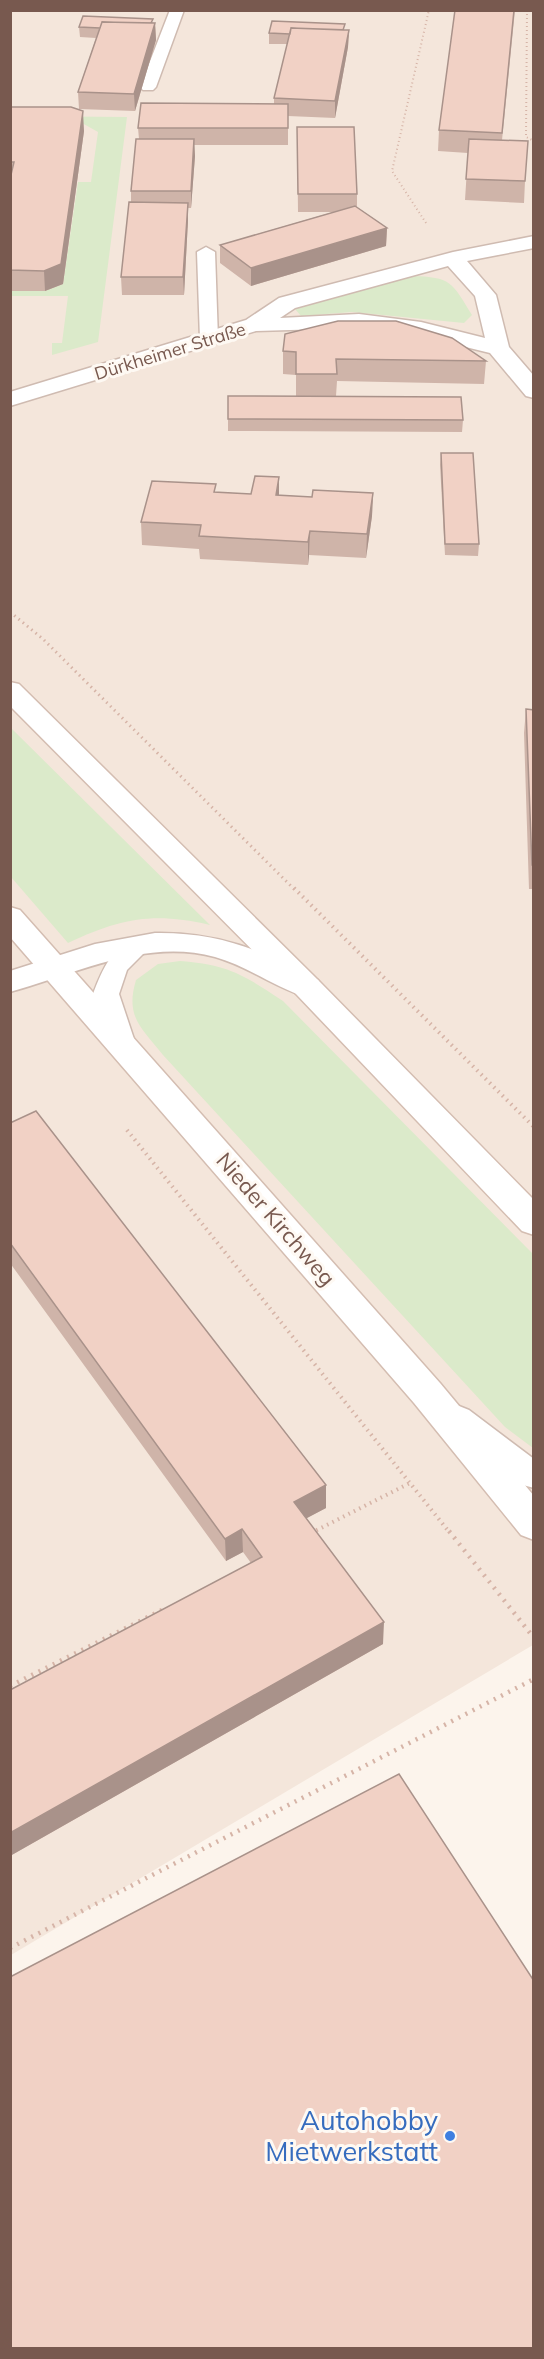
<svg xmlns="http://www.w3.org/2000/svg" width="544" height="2359" viewBox="0 0 544 2359" font-family="Mulish,sans-serif">
<rect width="100%" height="100%" fill="#fcf4ec"/>
<!-- residential -->
<path fill="#f4e6db" d="M10,11H534L533,1645L11,1955Z"/>
<!-- green -->
<path fill="#dbeaca" d="M11,116L127,117L98,342L52,355V343H62L68,296H11V291H45L63,284L78,182H91L98,132L82,123Z
M412,276C451,277 452,282 472,315L464,323L352,312L301,316L295,309Z
M10,728H11L210,925C154,912 121,918 68,943L11,877Z
M180,961C229,965 242,974 283,1001L533,1254V1448L505,1427L163,1055C141,1027 125,1017 136,980L158,964Z"/>
<g fill="none" stroke-linecap="round" stroke-linejoin="round">
<!-- service casing -->
<g stroke="#cfbbb1" stroke-width="3">
<path id="service" d="M170,10H184L156,87L153,90H143L140,87Z
M206,247L215,252L218,339L209,344L200,339L197,252Z
M140,937L149,939L152,945L127,970L119,994L136,1045L132,1051L123,1054L114,1051L110,1045L93,994C102,970 113,944 140,937Z
M459,1406L469,1410L534,1459V1488L523,1485L449,1426L444,1418L449,1410Z"/>
</g>
<!-- minor casing -->
<g stroke="#cfbbb1" stroke-width="3">
<path id="minor" d="M534,236V248L467,261L496,295L509,347L534,376V398L526,396L490,353L421,336L359,328L256,331L10,406V392L246,320L279,298L453,252ZM448,266L475,296L485,338L421,322L359,314L280,318L295,308Z
M155,933C219,932 262,950 318,980L322,987L318,994L307,997C275,988 248,966 215,957C145,938 76,974 10,992V971L95,944Z"/>
</g>
<!-- secondary casing -->
<g stroke="#d4bdb1" stroke-width="3">
<path id="secondary" d="M10,682L19,684L318,980L534,1200V1235L522,1231L296,994L10,706Z
M10,907L20,910L440,1383L534,1496V1540L521,1535L414,1403L10,937Z"/>
</g>
<!-- path-far3 -->
<path stroke="#d6b4a7" stroke-width="2" stroke-dasharray="1 3" stroke-linecap="butt" d="M527,10L526,137L534,141
M426,223L392,171L429,10"/>
<!-- path-far2 -->
<path stroke="#d6b4a7" stroke-width="3" stroke-dasharray="1.5 4" stroke-linecap="butt" d="M10,612L43,639L295,890"/>
<!-- path-far1 -->
<path stroke="#d6b4a7" stroke-width="4" stroke-dasharray="1.5 4.5" stroke-linecap="butt" d="M294,888L534,1127
M127,1130L450,1533
M311,1533L410,1483"/>
<!-- path -->
<path stroke="#d6b4a7" stroke-width="4.5" stroke-dasharray="2 6" stroke-linecap="butt" d="M449,1531L534,1638
M311,1533L314,1531
M10,1686L166,1608
M10,1948L534,1679"/>
<!-- service -->
<use href="#service" fill="#fff" fill-rule="evenodd"/>
<!-- minor -->
<use href="#minor" fill="#fff" fill-rule="evenodd"/>
<!-- secondary -->
<use href="#secondary" fill="#fff" fill-rule="evenodd"/>
</g>
<!-- wall -->
<path fill="#cfb4a9" d="M515,10L502,140L525,181L524,203L465,200L468,153L438,151L439,130Z
M155,23L156,40L135,111L79,109L78,92L96,38L80,37L79,27Z
M349,30L348,47L335,118L288,116V145H194L195,156L191,208H188V220L184,295H122L121,277L131,202V191L139,139L138,128L274,104V98L287,44H269V33Z
M10,107L84,131L63,284L45,291H10Z
M297,127L357,194V207L387,228L386,246L251,286L220,263V245L333,212H298Z
M283,351L486,361L484,384L337,381L336,396L463,420L462,432L228,431V419L296,396V375L283,374Z
M441,453L479,544L478,556L445,555L440,465Z
M279,477V495L312,497L373,493L372,516L366,558L309,555L308,565L200,559L199,549L142,545L141,522L216,492L251,494Z
M526,709L534,710V889H529L524,733Z
M10,1123L326,1508L306,1518L383,1644L10,1856V1690L251,1563L243,1552L226,1561L10,1263Z"/>
<!-- shaded-wall -->
<path fill="#a9928a" d="M155,23L156,40L135,111L134,94Z
M349,30L348,47L335,118V101Z
M83,111L84,131L63,284L45,291L44,271Z
M194,139L195,156L191,208V191Z
M188,203V220L184,295L183,277Z
M387,228L386,246L251,286V268Z
M279,477V501L276,495Z
M373,493L372,516L366,558L367,534Z
M310,531L309,555L308,565V542Z
M326,1485V1508L294,1525V1502Z
M242,1529L243,1552L226,1561L225,1539Z
M384,1622L383,1644L10,1856V1833Z"/>
<!-- building -->
<path fill="#f1d1c5" stroke="#a9928a" stroke-width="1.5" d="M455,10H514L502,133L439,130Z
M83,16L153,19L151,23L102,22L100,28L79,27Z
M272,21L345,24L343,30L291,28L290,34L269,33Z
M102,22L155,23L134,94L78,92Z
M291,28L349,30L335,101L274,98Z
M141,103L288,104V128H138Z
M10,107H71L83,111L61,264L44,271L10,270V179L14,162H10Z
M297,127H354L357,194H298Z
M136,139H194L191,191H131Z
M469,139L528,141L525,181L466,179Z
M129,202L188,203L183,277H121Z
M355,206L387,228L251,268L220,245Z
M338,321H396L452,338L486,361L336,359L337,374H296V352L283,351L285,334Z
M228,396L461,397L463,420L228,419Z
M441,453H473L479,544H445Z
M255,476L279,477L276,495L312,497L313,490L373,493L367,534L310,531L308,542L199,536L201,525L141,522L152,481L216,484L214,492L251,494Z
M526,709L534,710V865H532Z
M36,1111L326,1485L294,1502L384,1622L10,1833V1690L262,1557L242,1529L225,1539L10,1243V1123Z
M399,1774L534,1981V2349H10V1977Z"/>
<!-- markers -->
<circle fill="#3f7fe0" stroke="#fef9f3" stroke-width="2" cx="450" cy="2136" r="6"/>
<g text-anchor="middle" dominant-baseline="central" stroke-width="6" stroke-linejoin="round" paint-order="stroke">
<!-- far-street labels -->
<g font-size="18" fill="#78594f" stroke="#fef9f3">
<text transform="translate(170 351) rotate(-17)">Dürkheimer Straße</text>
</g>
<!-- street labels -->
<g font-size="22" fill="#78594f" stroke="#fef9f3">
<text transform="translate(276 1219) rotate(49)">Nieder Kirchweg</text>
</g>
<!-- near-shop labels -->
<g font-size="27" fill="#366cbe" stroke="#fef9f3" text-anchor="end">
<text x="438" y="2120">Autohobby<tspan x="438" dy="31">Mietwerkstatt</tspan></text>
</g>
</g>
<!-- border -->
<rect width="544" height="2359" fill="none" stroke="#78594f" stroke-width="24"/>
</svg>
